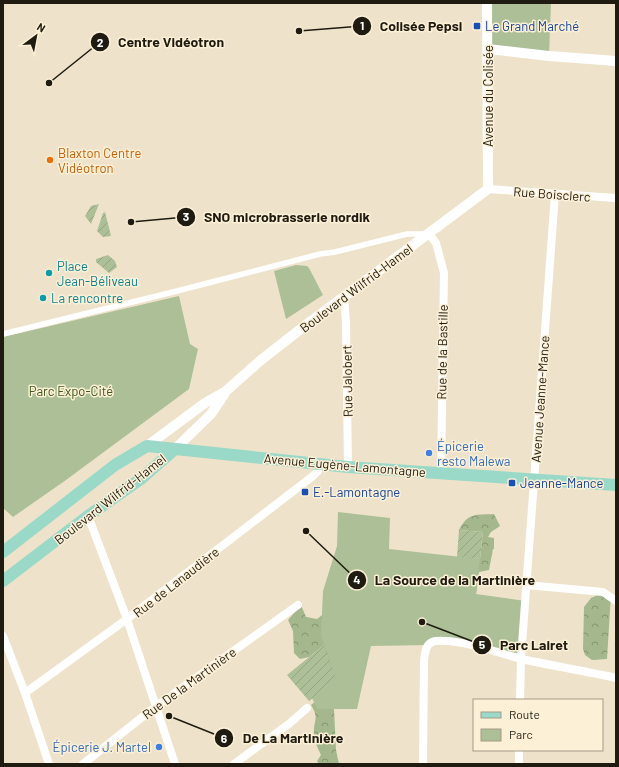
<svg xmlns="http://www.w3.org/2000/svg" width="619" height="767" viewBox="0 0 619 767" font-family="Barlow,sans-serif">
<defs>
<pattern id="forest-crowns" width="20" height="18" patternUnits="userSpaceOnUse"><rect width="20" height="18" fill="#a4b78d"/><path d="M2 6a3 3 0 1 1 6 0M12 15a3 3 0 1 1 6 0" fill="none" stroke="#859472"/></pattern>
<pattern id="garden-furrows" width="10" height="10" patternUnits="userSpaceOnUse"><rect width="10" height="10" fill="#acbf97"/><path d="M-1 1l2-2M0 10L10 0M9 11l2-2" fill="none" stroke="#94a481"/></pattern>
</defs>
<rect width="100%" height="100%" fill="#eee3ca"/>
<!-- forest -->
<path fill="url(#forest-crowns)" d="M494,514L500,526L491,532L488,537L494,538V549H493L489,570L479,572L476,594L510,643L446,570L462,558L480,559L483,532L459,530C468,512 477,515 494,514Z
M602,593L611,594L607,659L592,660L585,655L583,649L584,607L591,598Z
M301,605L306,617L317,619L326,612L345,697L334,709L336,750L339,764H319L317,761L321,755C318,749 314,740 314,733C313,721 320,719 311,705L329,690L324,645L309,657L300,659L294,653L293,631L288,620Z"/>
<!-- park -->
<path fill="#acbf97" d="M487,3H551L549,56L488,49Z
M296,265L307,266L309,268L323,295L286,319L274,271Z
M179,296L190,344L198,349L189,389L66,480L13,517L3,508V337Z
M338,512L390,518L389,549L480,559L476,594L525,601L521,658L460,642L428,645L371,646L357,709H317L312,698L336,678L321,635L323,591L337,546Z"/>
<!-- garden -->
<path fill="url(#garden-furrows)" d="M99,204L91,224L85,216L91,206Z
M105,212L111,236L103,237L97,231L103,213Z
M108,255L115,261L117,267L109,273L96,262V259Z
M459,530L483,532L480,559L457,557Z
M324,645L336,678L309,701L287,675Z"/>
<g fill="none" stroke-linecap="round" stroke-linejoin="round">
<!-- pedestrian -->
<path stroke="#fff" stroke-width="5.5" d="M3,334L181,290L320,254L335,252L407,234H427"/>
<!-- minor -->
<path stroke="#fff" stroke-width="8" d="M488,189L616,198
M429,234L436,243L444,273L441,474
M344,296L346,323L348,467
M88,516L127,619L175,764
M526,585L603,592L616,601
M3,636L25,693L49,764
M25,693L127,619L313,476L318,471L320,464
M520,700L521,658L555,194
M83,764L155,707L298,605
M234,764L290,723L307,708
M423,764L424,661C425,654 425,645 432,642C437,640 443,641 448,641C474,643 497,653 522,659C553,666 585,671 616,678
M519,764V750"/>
<!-- tertiary -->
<path stroke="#fff" stroke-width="10" d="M488,49L549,56L616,61
M147,446L205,403L226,391L261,360L302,328L488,189L487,3
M175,449L211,414L225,393"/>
<!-- primary -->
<path stroke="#9ad9c8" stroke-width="12" d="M3,552L115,465L147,446L348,467L616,485
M3,581L88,516L142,478L175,449"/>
</g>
<!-- markers -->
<g fill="#1a4fb4" stroke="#fcf0d7" stroke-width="1.5">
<rect x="473" y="22" width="8" height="8" rx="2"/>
<rect x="508" y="479" width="8" height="8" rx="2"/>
<rect x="301" y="488" width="8" height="8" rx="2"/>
</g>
<circle fill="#e8710a" stroke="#fcf0d7" stroke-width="1.5" cx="50" cy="160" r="4"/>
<g fill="#0f9aa8" stroke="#fcf0d7" stroke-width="1.5">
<circle cx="49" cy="273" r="4"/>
<circle cx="43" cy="298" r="4"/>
</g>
<g fill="#3f7fe0" stroke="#fcf0d7" stroke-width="1.5">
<circle cx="429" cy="453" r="4"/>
<circle cx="159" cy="747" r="4"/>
</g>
<g text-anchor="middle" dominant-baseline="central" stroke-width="3" stroke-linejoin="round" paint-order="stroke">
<!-- transit labels -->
<g font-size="13" fill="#164399" stroke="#fcf0d7" text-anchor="start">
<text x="485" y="26">Le Grand Marché</text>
<text x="520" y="483">Jeanne-Mance</text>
<text x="313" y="492">E.-Lamontagne</text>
</g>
<!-- street labels -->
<g font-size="13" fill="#1f1b11" stroke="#fcf0d7">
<text transform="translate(488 96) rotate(-90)">Avenue du Colisée</text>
<text transform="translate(552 194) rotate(4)">Rue Boisclerc</text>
<text transform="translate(356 288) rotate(-37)">Boulevard Wilfrid-Hamel</text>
<text transform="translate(442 352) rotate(-89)">Rue de la Bastille</text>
<text transform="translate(347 381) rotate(-91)">Rue Jalobert</text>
<text transform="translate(540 399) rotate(-86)">Avenue Jeanne-Mance</text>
<text transform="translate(345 465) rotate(5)">Avenue Eugène-Lamontagne</text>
<text transform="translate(110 499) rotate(-38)">Boulevard Wilfrid-Hamel</text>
<text transform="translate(176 582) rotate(-38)">Rue de Lanaudière</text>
<text transform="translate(189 683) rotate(-36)">Rue De la Martinière</text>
</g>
<!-- food labels -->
<g font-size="13" fill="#c56008" stroke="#fcf0d7" text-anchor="start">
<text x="58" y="153">Blaxton Centre<tspan x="58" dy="15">Vidéotron</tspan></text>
</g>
<!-- culture labels -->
<g font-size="13" fill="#0d838f" stroke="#fcf0d7" text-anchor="start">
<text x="57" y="266">Place<tspan x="57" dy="15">Jean-Béliveau</tspan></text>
<text x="51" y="298">La rencontre</text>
</g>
<!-- park labels -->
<g font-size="13" fill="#405819" stroke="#fcf0d7">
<text x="71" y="391">Parc Expo-Cité</text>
</g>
<!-- shop labels -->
<g font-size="13" fill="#366cbe" stroke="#fcf0d7" text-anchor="start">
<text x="437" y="446">Épicerie<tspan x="437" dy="15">resto Malewa</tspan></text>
<text x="151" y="747" text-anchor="end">Épicerie J. Martel</text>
</g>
</g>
<!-- callouts -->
<path fill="none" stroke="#1f1b11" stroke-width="1.5" d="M299 31L362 26M49 83L100 42M131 222L186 217M306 531L357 580M422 622L482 645M169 716L224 738"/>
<g fill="#1f1b11" stroke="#fcf0d7" stroke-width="1.5">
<circle cx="299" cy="31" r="4"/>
<circle cx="49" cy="83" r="4"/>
<circle cx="131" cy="222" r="4"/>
<circle cx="306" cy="531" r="4"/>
<circle cx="422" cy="622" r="4"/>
<circle cx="169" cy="716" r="4"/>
<circle cx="362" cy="26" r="10"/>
<circle cx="100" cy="42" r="10"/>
<circle cx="186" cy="217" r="10"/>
<circle cx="357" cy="580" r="10"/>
<circle cx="482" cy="645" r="10"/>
<circle cx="224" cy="738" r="10"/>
</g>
<g font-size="12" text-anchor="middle" font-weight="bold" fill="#fff">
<text x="362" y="30">1</text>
<text x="100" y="47">2</text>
<text x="186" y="221">3</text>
<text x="357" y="584">4</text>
<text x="482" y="649">5</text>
<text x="224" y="743">6</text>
</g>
<g font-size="14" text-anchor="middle" font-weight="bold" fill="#1f1b11" stroke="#fcf0d7" stroke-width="3" stroke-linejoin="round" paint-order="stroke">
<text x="421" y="31">Colisée Pepsi</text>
<text x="171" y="47">Centre Vidéotron</text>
<text x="287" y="222">SNO microbrasserie nordik</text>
<text x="455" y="585">La Source de la Martinière</text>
<text x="534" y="650">Parc Lairet</text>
<text x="293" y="743">De La Martinière</text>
</g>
<!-- border -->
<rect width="619" height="767" fill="none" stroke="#1f1b11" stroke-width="8"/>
<!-- legend -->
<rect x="473" y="699" width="130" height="52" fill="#fcf0d7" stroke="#a49b88"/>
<rect x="481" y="712" width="20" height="6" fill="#9ad9c8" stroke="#a49b88"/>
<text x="509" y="719" font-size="12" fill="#1f1b11">Route</text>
<rect x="481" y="729" width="20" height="12" fill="#acbf97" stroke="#a49b88"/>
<text x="509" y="739" font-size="12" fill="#1f1b11">Parc</text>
<!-- north arrow -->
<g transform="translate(36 36) rotate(32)" stroke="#fcf0d7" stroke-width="3" paint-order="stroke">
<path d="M0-3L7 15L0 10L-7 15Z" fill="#1f1b11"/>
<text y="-6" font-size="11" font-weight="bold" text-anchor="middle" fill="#1f1b11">N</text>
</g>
</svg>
